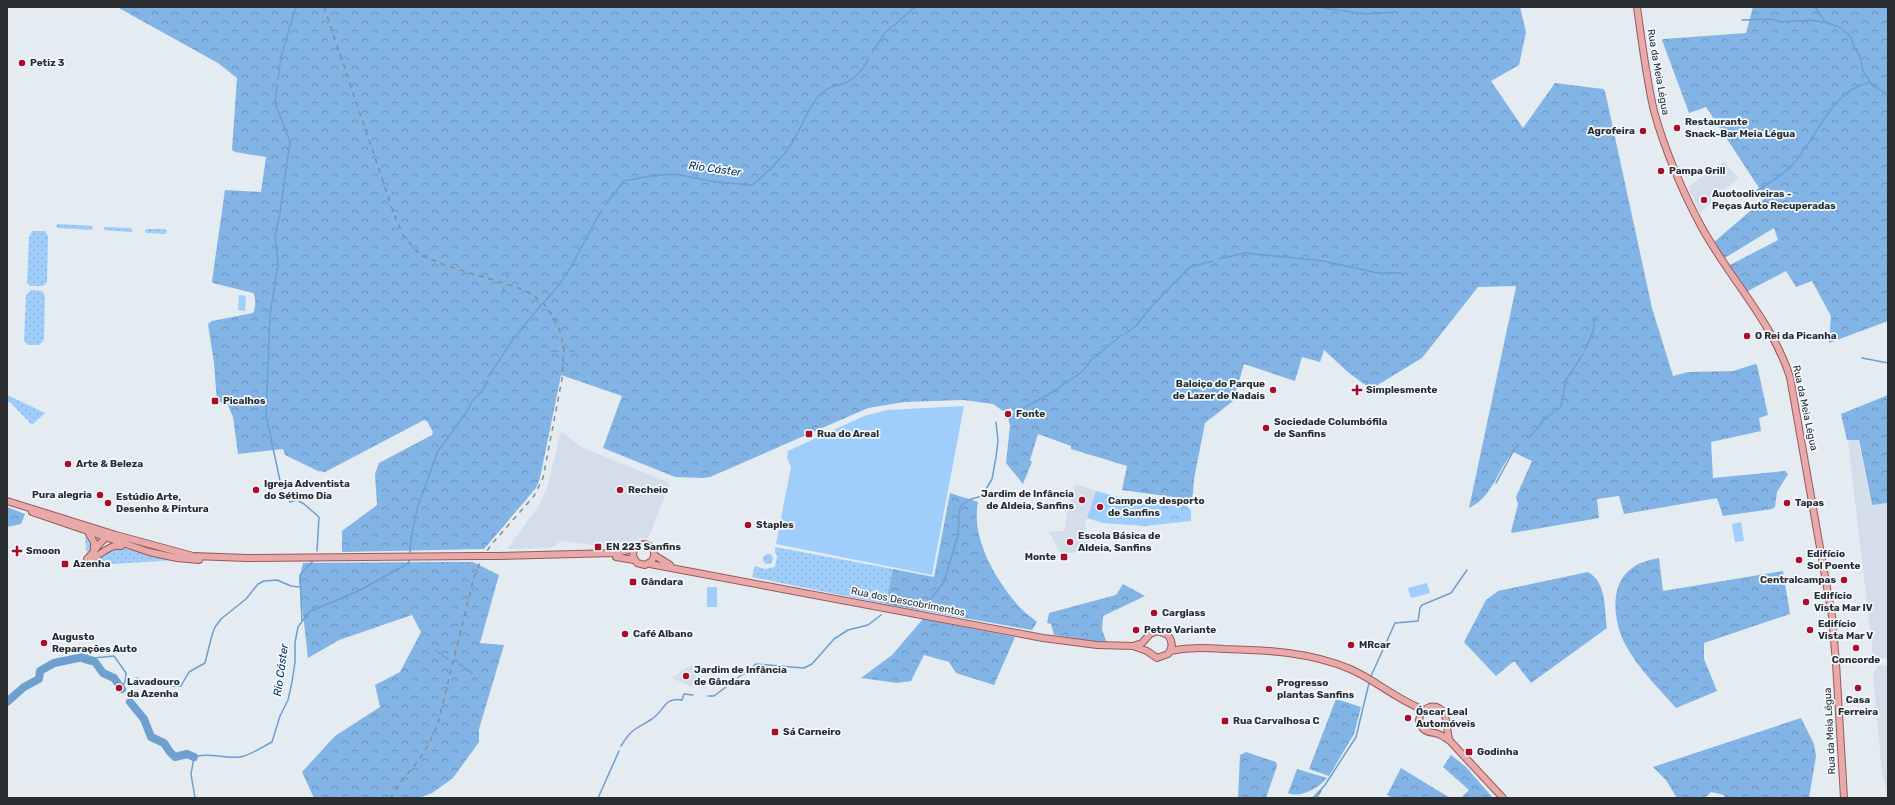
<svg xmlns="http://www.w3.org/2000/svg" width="1895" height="805" viewBox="0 0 1895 805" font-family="Rubik,sans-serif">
<defs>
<pattern id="grass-dots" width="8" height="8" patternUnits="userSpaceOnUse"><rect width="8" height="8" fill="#9fcdfc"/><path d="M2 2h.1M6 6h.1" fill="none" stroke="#89b0d8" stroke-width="1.8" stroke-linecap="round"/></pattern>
<pattern id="forest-crowns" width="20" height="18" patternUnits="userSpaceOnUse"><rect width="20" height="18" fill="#82b4e6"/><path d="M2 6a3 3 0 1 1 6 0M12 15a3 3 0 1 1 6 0" fill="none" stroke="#6b93bb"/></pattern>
<pattern id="park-crowns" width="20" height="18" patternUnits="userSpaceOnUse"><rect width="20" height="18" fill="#9fcdfc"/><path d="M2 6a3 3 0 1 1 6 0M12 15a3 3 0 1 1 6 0" fill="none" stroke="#89b0d8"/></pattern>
</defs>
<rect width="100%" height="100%" fill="#e4ebf1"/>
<!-- built -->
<path fill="#d3deea" d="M1724,161L1738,178L1700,213L1688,187Z
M561,431L581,447L668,482L669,485L651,532L647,538H640L626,546L616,548L561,541L552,548L507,549L540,504L548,485Z
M1858,439L1871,505L1888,503V659L1878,658L1873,654L1848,441Z
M1076,484L1096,491L1085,523L1086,552L1061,553L1049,532L1064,531L1068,509Z
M701,665L692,687L672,678L689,666Z
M1879,665L1888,666V798L1882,773L1873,674Z"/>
<!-- grass -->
<path fill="url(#grass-dots)" d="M58,224L92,226L93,228L92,230L58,228L56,226Z
M104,227L131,228L133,231L131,232L104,230Z
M147,229H165L167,231L166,234L146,233L145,230Z
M32,231H45L48,236L47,282L43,286H30L27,283L29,237Z
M31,290L42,291L45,296L44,340L39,345H28L24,341L26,295Z
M7,395L45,413L32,425L10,402H7Z
M85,536L91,541V548L88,552L86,550Z
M119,547L175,560L83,566L85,563C97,564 102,556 110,548Z
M775,547L893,569L885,604L752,577L755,566L765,569L775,567L777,556L775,552Z
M763 559a5 5 0 1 1 10 0a5 5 0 1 1-10 0Z"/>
<!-- forest -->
<path fill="url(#forest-crowns)" d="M117,7H1520L1526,32L1519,65L1491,81L1523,128L1555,83L1603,89L1605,91L1652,308L1673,376L1688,372L1733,371L1755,364L1757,365L1768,415L1759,418L1761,431L1711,442L1713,478L1785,471L1788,474L1777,492L1775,507L1772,509L1723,516L1717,498L1624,514L1619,496L1597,499L1599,518L1512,533L1511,532L1518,504L1516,497L1532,461L1513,452C1497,470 1493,497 1469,508L1516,287L1515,286L1478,287L1422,358L1371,389L1349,373L1324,350L1320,362L1302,357L1295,381L1244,364L1233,401L1205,423L1194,479L1193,493L1192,497L1188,499L1122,490L1127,466L1071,449V446L1038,434L1030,460L1032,462L1023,484L1006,463L1010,426L1008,417L1015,414L1011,408L1003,411L993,404L963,400L904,402L868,408L710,477L703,478L675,477L603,448L622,396L561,375L540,478L536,488L484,549L342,552V531L377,505L375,474L379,463L432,435L433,432L427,421L424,420L325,472L318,471L285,455L283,449L238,454L233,417L227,403L217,402L214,363L208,324L212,321L253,313C256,308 256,297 253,293L213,283L212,281L225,190L261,192L266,157L235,152L232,150L237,78L218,63Z
M1753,7H1888V321L1829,343L1831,316L1812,281L1796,287L1786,271L1746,292L1728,266L1778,240L1774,228L1723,259L1713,243L1764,199L1765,197L1706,107L1689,113L1662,40L1664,39L1746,33Z
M1888,395V503L1872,505L1859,440H1847L1841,414Z
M950,493L978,502C971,537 994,577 1016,603C1021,610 1030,616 1037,622L1032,630L885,604L893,569L934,577Z
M7,507L25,514L21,524L7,527Z
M1659,558L1663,591L1783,571L1790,614L1704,643V659L1717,691L1676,708C1659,689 1639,669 1626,646C1614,624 1608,586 1631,569C1639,562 1650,560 1659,558Z
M443,562H473L499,575L480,643L504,645L479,729V742L453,778L432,793L418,798H314L302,772L335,736L380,707L375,685L400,672L421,632L412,615L339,640L308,658L299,580L303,563Z
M1588,572C1607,583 1604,608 1607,628L1531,683L1514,661L1496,676L1464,642L1486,600L1498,591Z
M1123,584L1145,596L1103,616L1102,630L1107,643L1054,635L1051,624L1047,623L1049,613L1116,595Z
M923,619L1015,637L994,685L956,673L949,662L924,655L911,681L897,683L861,678L892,655Z
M1336,699L1361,707L1354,734L1329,776L1309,769Z
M1801,718L1814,744L1816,756L1809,798H1725L1724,795L1711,792L1705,798H1677L1666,780L1653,767Z
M1246,752L1276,762L1277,766L1266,798H1238L1240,755Z
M1451,755L1466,767L1493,798H1461L1469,790L1443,767Z
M1401,768L1450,798H1393L1387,795Z
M1297,769L1327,778C1320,787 1300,799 1288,793Z"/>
<!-- park -->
<path fill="url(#park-crowns)" d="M1114,496L1163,504L1185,505L1191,510V521L1145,526L1103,523Z"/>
<!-- pitch -->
<path fill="#9fcdfc" d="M239,295L246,296L245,311L238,310Z
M964,406L932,575L776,544L791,467L787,458L788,451L864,416L887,410Z
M1096,491L1114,496L1103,523L1087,518Z
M1741,522L1744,541L1735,542L1732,524Z
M1427,583L1430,593L1411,598L1408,588Z
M707,587H717V607H707Z"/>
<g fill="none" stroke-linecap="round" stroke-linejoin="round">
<!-- stream -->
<path stroke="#6d9fcf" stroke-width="1.5" d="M1318,7L1366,14L1397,12
M1815,7L1825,22
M1742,20L1771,19L1781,22L1810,20L1825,22L1841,28L1851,37L1854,47L1860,56L1863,71L1872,85L1885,93L1888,96
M872,53L885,33L915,7
M278,79L281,57L296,7
M277,86L275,103L290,142L280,213L275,236L278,264L270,315L266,415L282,490L290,502L297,500L304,504L319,517L317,551
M1753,193C1767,184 1784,175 1795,162C1819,134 1831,91 1870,82
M605,205L624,181L650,176L675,174L716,182L752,185C767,173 779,162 790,146C803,128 808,102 826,90C830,87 838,85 843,84C856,79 862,70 869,59
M1219,259L1245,253L1323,261L1378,273H1401
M507,277L508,273
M502,294L504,287
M544,302C572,274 582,242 602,210
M1126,333L1135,327L1151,307L1190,267L1213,261
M1585,349L1593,332L1595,318
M552,351H558
M570,351H574
M1862,358L1888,363
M488,377L514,338L541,305
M1006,418L1056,390L1083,371L1091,360L1122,335
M1529,438L1546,418L1561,407L1566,380L1583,354
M1496,483L1515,448L1519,445
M410,553L411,538L417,509L438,451L468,410L471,402L483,390L487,381
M892,604L923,609L944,582L958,535L960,507L968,500L982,496L992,479L996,457L998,441L996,422
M302,622L300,575L313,561
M436,651L448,659
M83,657L88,655L94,658L114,656L126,673L125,682L121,688
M459,664L472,673
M1371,676L1395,623L1418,621L1420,608L1422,605L1451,593L1467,570
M136,678L142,680L161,682
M164,686H181L189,672L205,663L212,635L215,627L221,619L246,599L258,584L264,581L277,580L291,586L299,587
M708,696H714L756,664L804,668L812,664L834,639L848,630L868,625L881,615
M621,746C632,728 636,729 652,719C665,710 664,697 682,700L684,694L693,695
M195,798L191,774L194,757C205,752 228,759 240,757C251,755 262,747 272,742L280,716L288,700L292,682L295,662V643L298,627L309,612L360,590L409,563V560
M598,798L619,751
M1313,798L1325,785L1356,737L1369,683
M1316,798L1321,791"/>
<!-- river -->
<path stroke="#6d9fcf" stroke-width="8" d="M7,702L24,687L39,679L40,671L54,663L83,657L84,659L95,662L103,673L114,678L122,689
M130,702L144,719L151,737L164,743L170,752L175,757L187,754L194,757"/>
<!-- primary casing -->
<g stroke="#9b5959" stroke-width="8">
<path id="primary" d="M1637,7C1642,42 1646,77 1654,111C1664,148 1683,193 1701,226C1729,278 1772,321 1790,377L1832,616L1836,663L1844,798
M7,501L116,535L193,556L247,558L475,556
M32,512L149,552L177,558L199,560
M89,534L94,542V552
M654,555L670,565
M497,556L614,553L634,549L643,544C653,545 657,553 652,561L645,565L637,563L633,556L634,549
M616,557L634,560
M88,558C95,551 99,542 107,537
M87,559C100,559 106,544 121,546
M650,564L1043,638L1097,645L1133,646L1147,651L1157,658L1168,654C1173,648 1173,642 1168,635L1158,631L1150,634L1142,643L1133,646
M1170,651C1188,647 1206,648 1225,649C1267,650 1310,652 1350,669C1376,680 1398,701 1425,710
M1450,741C1446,738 1440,734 1435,733C1426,732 1421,730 1419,720C1421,708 1435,701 1443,712C1448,718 1446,732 1450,741L1503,798"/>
</g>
<!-- primary -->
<use href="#primary" stroke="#e8a9a9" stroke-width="6"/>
<!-- rail -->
<path stroke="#878c90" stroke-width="1.5" stroke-dasharray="5 5" stroke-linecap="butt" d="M324,7L394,214L403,235L420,255L447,266L516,287L532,294L547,307L559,328L564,348L562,379L543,478L534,496L491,545L481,560L474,577L438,723C432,739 425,752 415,765C406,776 397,785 391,798"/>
<!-- primary-bridge casing -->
<g stroke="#9b5959" stroke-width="8" stroke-linecap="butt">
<path id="primary-bridge" d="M475,556H497"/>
</g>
<!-- primary-bridge -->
<use href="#primary-bridge" stroke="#e8a9a9" stroke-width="6"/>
</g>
<!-- markers -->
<g fill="#a70f27" stroke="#f1f8ff" stroke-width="1.5">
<circle cx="22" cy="63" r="4"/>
<circle cx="1677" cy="128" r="4"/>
<circle cx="1643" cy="131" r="4"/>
<circle cx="1661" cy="171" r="4"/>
<circle cx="1704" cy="200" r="4"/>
<circle cx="1747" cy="336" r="4"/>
<circle cx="1273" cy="390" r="4"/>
<path d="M1355 384h4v4h4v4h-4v4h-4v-4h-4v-4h4z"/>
<rect x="211" y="397" width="8" height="8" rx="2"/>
<circle cx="1008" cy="414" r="4"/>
<circle cx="1266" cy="428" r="4"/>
<rect x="805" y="430" width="8" height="8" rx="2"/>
<circle cx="68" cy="464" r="4"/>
<circle cx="256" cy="490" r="4"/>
<circle cx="620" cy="490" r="4"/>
<circle cx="100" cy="495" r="4"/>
<circle cx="1082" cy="500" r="4"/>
<circle cx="108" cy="503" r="4"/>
<circle cx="1787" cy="503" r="4"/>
<circle cx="1100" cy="507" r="4"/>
<circle cx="748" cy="525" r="4"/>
<circle cx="1070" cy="542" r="4"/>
<rect x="594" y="543" width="8" height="8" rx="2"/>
<path d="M15 545h4v4h4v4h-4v4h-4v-4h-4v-4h4z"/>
<rect x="1060" y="553" width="8" height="8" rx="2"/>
<circle cx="1799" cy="560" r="4"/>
<rect x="61" y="560" width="8" height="8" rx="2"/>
<circle cx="1844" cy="580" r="4"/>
<rect x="629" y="578" width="8" height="8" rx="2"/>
<circle cx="1806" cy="602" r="4"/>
<circle cx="1154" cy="613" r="4"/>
<circle cx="1136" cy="630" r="4"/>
<circle cx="1810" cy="630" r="4"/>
<circle cx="625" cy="634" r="4"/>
<circle cx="44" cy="643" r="4"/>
<circle cx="1351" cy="645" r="4"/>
<circle cx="1856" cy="648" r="4"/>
<circle cx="686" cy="676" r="4"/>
<circle cx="119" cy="688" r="4"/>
<circle cx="1858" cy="688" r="4"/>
<circle cx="1269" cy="689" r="4"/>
<circle cx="1408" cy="718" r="4"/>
<rect x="1221" y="717" width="8" height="8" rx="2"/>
<rect x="771" y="728" width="8" height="8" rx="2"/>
<rect x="1465" y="748" width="8" height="8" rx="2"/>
</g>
<g text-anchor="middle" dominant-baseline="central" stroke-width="3.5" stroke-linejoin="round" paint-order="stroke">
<!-- poi labels -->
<g font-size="10" font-weight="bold" fill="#2a2d2f" stroke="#f1f8ff" text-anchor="start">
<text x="30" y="63">Petiz 3</text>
<text x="1685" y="122">Restaurante<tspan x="1685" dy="12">Snack-Bar Meia Légua</tspan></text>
<text x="1635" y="131" text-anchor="end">Agrofeira</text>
<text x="1669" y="171">Pampa Grill</text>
<text x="1712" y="194">Auotooliveiras -<tspan x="1712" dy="12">Peças Auto Recuperadas</tspan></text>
<text x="1755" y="336">O Rei da Picanha</text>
<text x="1265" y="384" text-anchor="end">Baloiço do Parque<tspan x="1265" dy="12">de Lazer de Nadais</tspan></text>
<text x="1366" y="390">Simplesmente</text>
<text x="223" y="401">Picalhos</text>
<text x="1016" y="414">Fonte</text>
<text x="1274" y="422">Sociedade Columbófila<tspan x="1274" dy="12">de Sanfins</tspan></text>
<text x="817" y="434">Rua do Areal</text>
<text x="76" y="464">Arte &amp; Beleza</text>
<text x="264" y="484">Igreja Adventista<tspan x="264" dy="12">do Sétimo Dia</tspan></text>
<text x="628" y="490">Recheio</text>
<text x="1074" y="494" text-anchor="end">Jardim de Infância<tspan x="1074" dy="12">de Aldeia, Sanfins</tspan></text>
<text x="92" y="495" text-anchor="end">Pura alegria</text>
<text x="116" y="497">Estúdio Arte,<tspan x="116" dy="12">Desenho &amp; Pintura</tspan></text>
<text x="1108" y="501">Campo de desporto<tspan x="1108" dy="12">de Sanfins</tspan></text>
<text x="1795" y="503">Tapas</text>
<text x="756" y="525">Staples</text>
<text x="1078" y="536">Escola Básica de<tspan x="1078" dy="12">Aldeia, Sanfins</tspan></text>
<text x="606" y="547">EN 223 Sanfins</text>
<text x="26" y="551">Smoon</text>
<text x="1807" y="554">Edifício<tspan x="1807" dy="12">Sol Poente</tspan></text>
<text x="1056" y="557" text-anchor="end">Monte</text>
<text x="73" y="564">Azenha</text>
<text x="1836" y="580" text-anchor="end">Centralcampas</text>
<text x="641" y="582">Gândara</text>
<text x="1814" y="596">Edifício<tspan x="1814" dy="12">Vista Mar IV</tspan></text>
<text x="1162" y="613">Carglass</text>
<text x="1818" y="624">Edifício<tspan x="1818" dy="12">Vista Mar V</tspan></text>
<text x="1144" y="630">Petro Variante</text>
<text x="633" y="634">Café Albano</text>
<text x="52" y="637">Augusto<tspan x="52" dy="12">Reparações Auto</tspan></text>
<text x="1359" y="645">MRcar</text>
<text x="1856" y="660" text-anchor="middle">Concorde</text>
<text x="694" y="670">Jardim de Infância<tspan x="694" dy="12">de Gândara</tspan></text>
<text x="127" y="682">Lavadouro<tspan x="127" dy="12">da Azenha</tspan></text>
<text x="1277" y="683">Progresso<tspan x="1277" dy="12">plantas Sanfins</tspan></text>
<text x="1858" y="700" text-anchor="middle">Casa<tspan x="1858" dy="12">Ferreira</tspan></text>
<text x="1416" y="712">Óscar Leal<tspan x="1416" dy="12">Automóveis</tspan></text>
<text x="1233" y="721">Rua Carvalhosa C</text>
<text x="783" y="732">Sá Carneiro</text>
<text x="1477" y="752">Godinha</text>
</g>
<!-- street labels -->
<g font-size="10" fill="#2a2d2f" stroke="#f1f8ff">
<text transform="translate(1658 72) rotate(80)">Rua da Meia Légua</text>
<text transform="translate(1805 408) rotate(78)">Rua da Meia Légua</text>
<text transform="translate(908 602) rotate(11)">Rua dos Descobrimentos</text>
<text transform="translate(1830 731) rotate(-93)">Rua da Meia Légua</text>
</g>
<!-- water labels -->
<g font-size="11" font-style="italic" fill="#052c4c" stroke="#f1f8ff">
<text transform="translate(715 169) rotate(8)">Rio Cáster</text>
<text transform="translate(281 670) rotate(-82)">Rio Cáster</text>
</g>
</g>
<!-- border -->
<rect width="1895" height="805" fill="none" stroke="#2a2d2f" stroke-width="16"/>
</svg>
